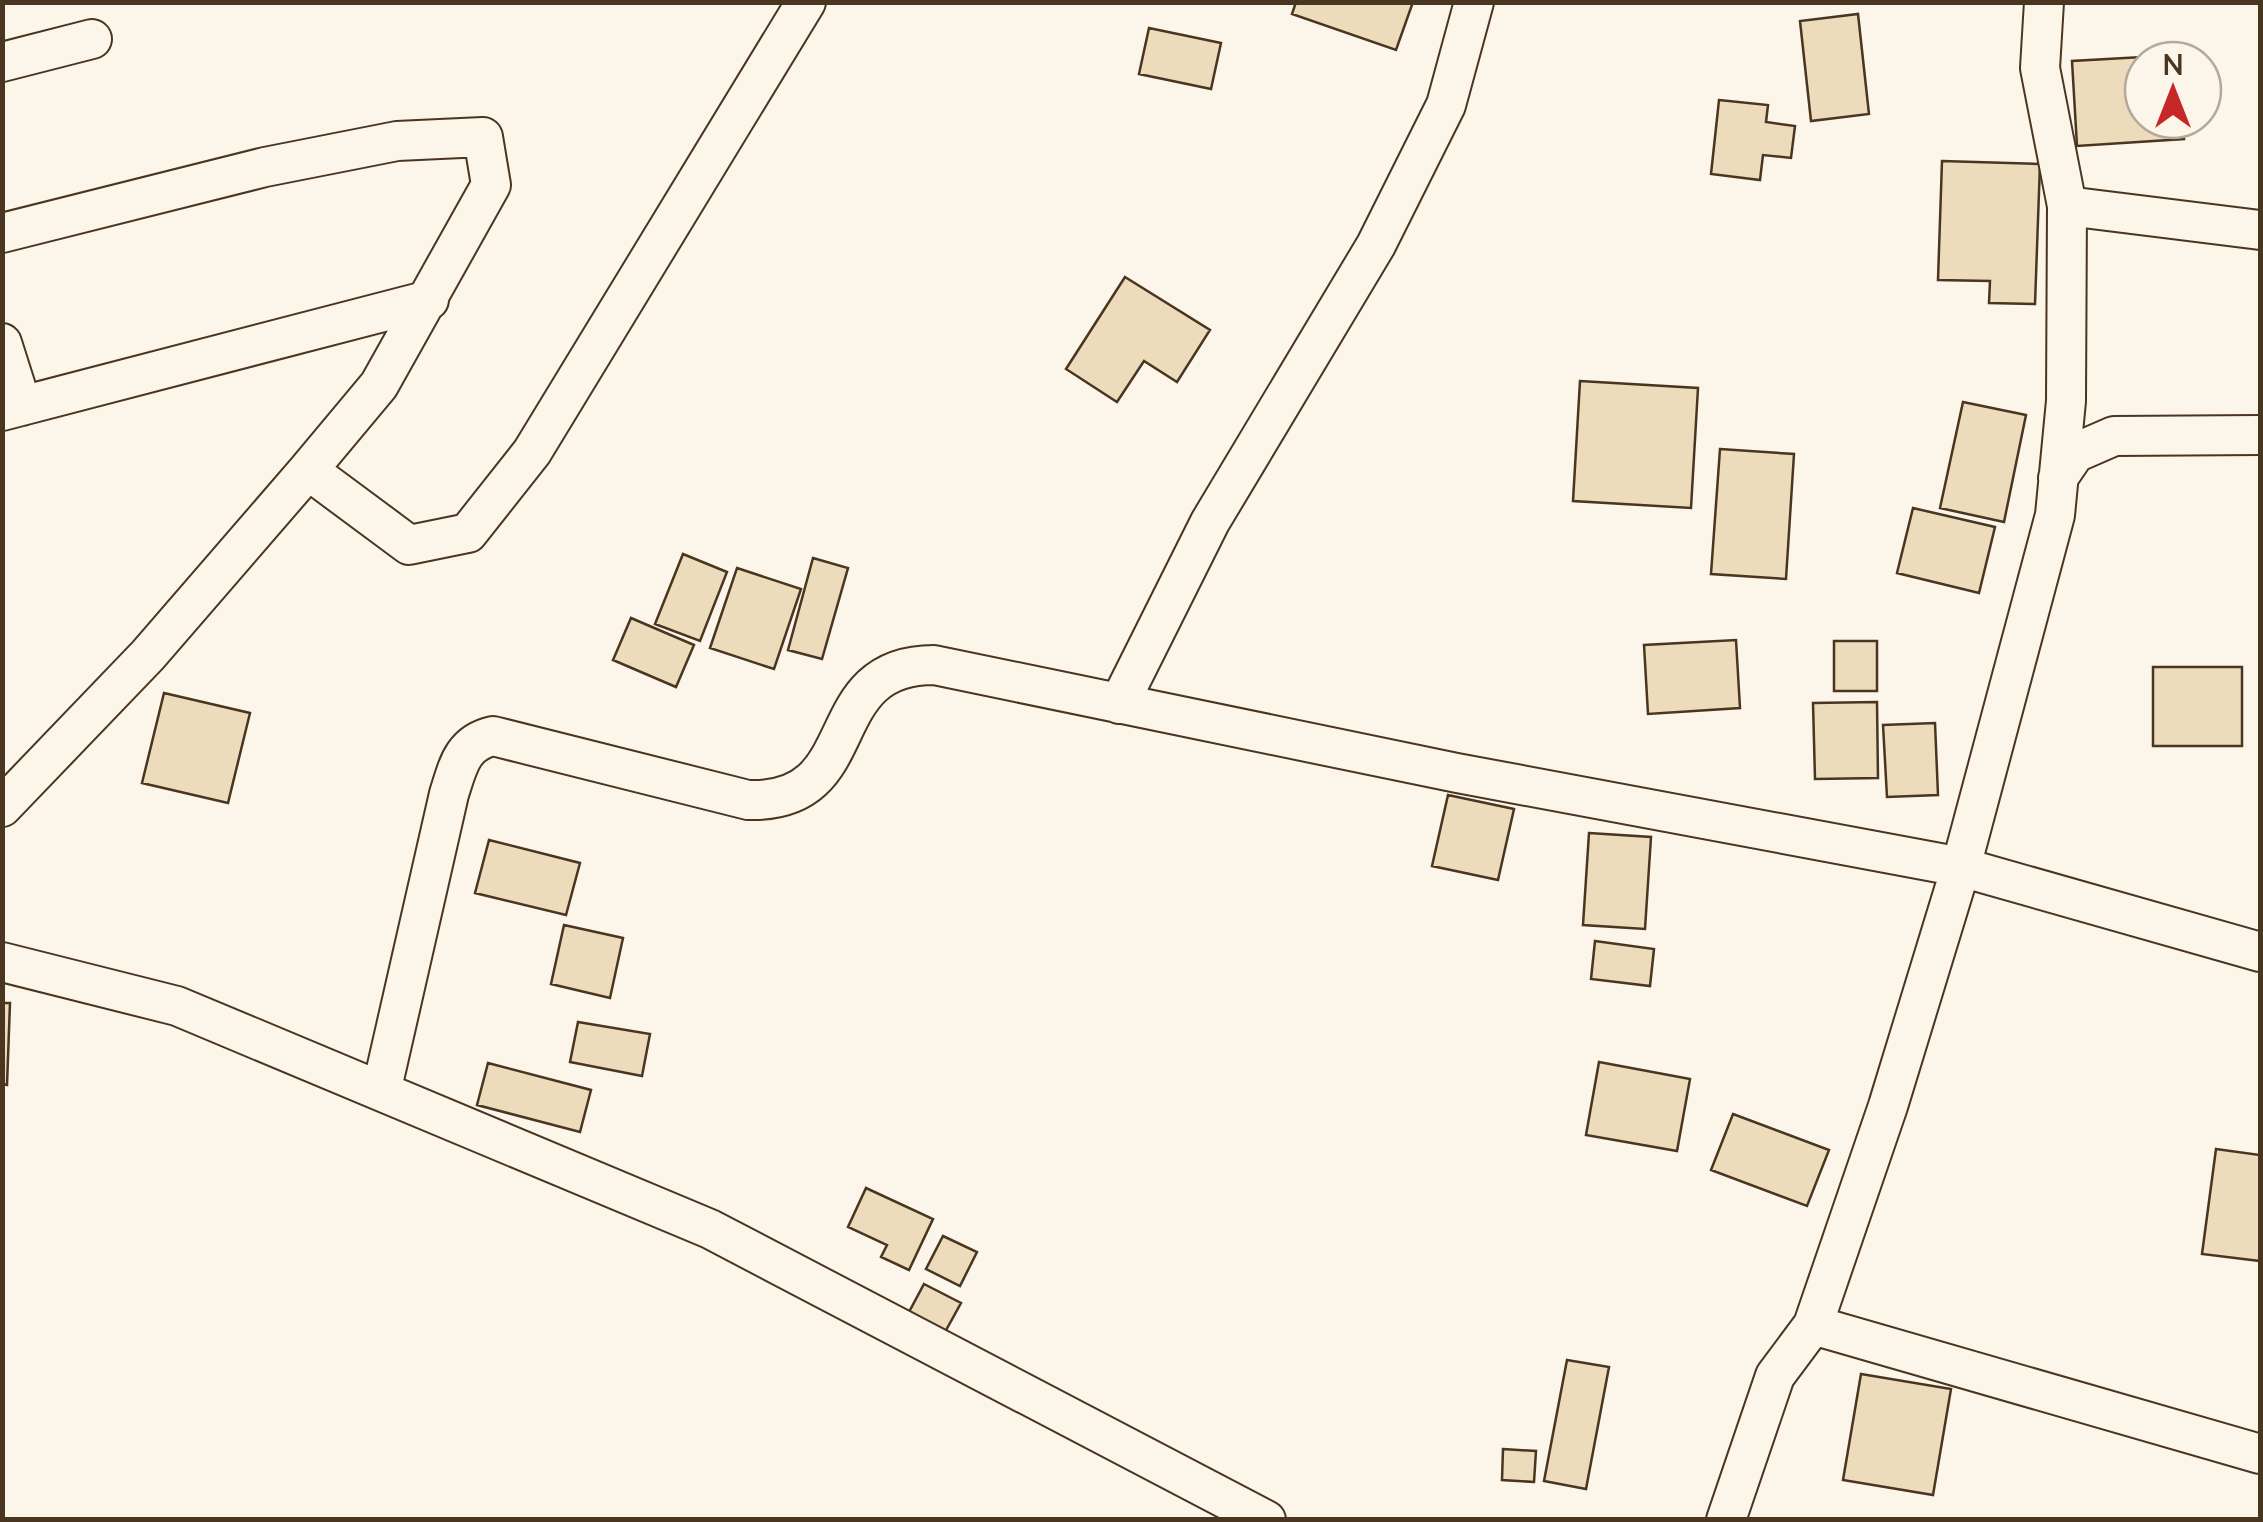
<svg xmlns="http://www.w3.org/2000/svg" width="2263" height="1522" viewBox="0 0 2263 1522" font-family="Mulish,sans-serif">
<rect width="100%" height="100%" fill="#fbf6e9"/>
<!-- building -->
<path fill="#ecdcbc" stroke="#4a3520" stroke-width="2.5" d="M1296,2H1413L1396,50L1292,14Z
M1858,14L1869,114L1811,121L1800,21Z
M1149,28L1221,43L1211,89L1139,74Z
M2178,55L2179,60H2143V120H2183L2184,139L2077,146L2072,61Z
M1719,100L1768,105L1766,122L1795,126L1791,158L1763,155L1760,180L1711,174Z
M1942,161L2040,164L2035,304L1989,303L1990,281L1938,280Z
M1125,277L1210,330L1177,382L1144,361L1117,402L1066,369Z
M1580,381L1698,388L1691,508L1573,501Z
M1963,402L2026,415L2004,522L1940,508Z
M1720,449L1794,454L1786,579L1711,574Z
M1913,508L1995,527L1979,593L1897,573Z
M683,554L727,572L700,641L655,624Z
M813,558L848,568L822,659L788,650Z
M737,568L801,589L774,669L710,648Z
M631,618L694,645L676,687L613,660Z
M1736,640L1740,708L1648,714L1644,645Z
M1834,641H1877V691H1834Z
M2153,667H2242V746H2153Z
M164,693L250,713L228,803L142,783Z
M1877,702L1878,778L1815,779L1813,703Z
M1935,723L1938,795L1887,797L1883,725Z
M1448,795L1514,809L1498,880L1432,866Z
M1589,833L1651,837L1645,929L1583,925Z
M489,840L580,863L566,915L475,893Z
M564,925L623,938L610,998L551,984Z
M1595,941L1654,949L1650,986L1591,979Z
M2,1003H10L7,1085L2,1084Z
M578,1022L650,1034L642,1076L570,1062Z
M1599,1062L1690,1079L1677,1151L1586,1135Z
M488,1063L591,1090L580,1132L477,1105Z
M1733,1114L1829,1150L1807,1206L1711,1170Z
M2216,1149L2260,1155V1261L2202,1254Z
M866,1188L933,1219L909,1270L881,1257L887,1245L848,1227Z
M943,1236L977,1252L960,1286L926,1269Z
M924,1284L961,1303L945,1332L909,1312Z
M1567,1360L1609,1367L1586,1489L1544,1481Z
M1861,1374L1951,1389L1933,1495L1843,1480Z
M1503,1449L1536,1451L1534,1482L1502,1480Z"/>
<g fill="none" stroke-linecap="round" stroke-linejoin="round">
<!-- street casing -->
<g stroke="#4a3520" stroke-width="42">
<path id="street" d="M2,62L92,39
M2067,206L2260,230
M2,233L265,167L397,141L483,137L491,185L379,385L308,470
M2,343L22,406
M2,411L429,300
M2058,478L2075,453L2114,436L2260,435
M1119,704L1210,522L1376,245L1446,105L1474,2
M2,807L148,655L308,470L409,545L468,533L532,452L806,2
M2,962L177,1006L710,1229L1266,1520
M382,1088L449,794C458,766 462,743 493,736L748,800C870,804 814,665 934,665L1457,773L1961,867L2260,952
M1813,1325L2260,1454
M1726,1520L1775,1376L1813,1325L1888,1106L1961,867L2055,515L2066,401L2067,206L2040,68L2044,2"/>
</g>
<!-- street -->
<use href="#street" stroke="#fbf6e9" stroke-width="38"/>
</g>
<!-- border -->
<rect width="2263" height="1522" fill="none" stroke="#4a3520" stroke-width="10"/>
<!-- north arrow -->
<g transform="translate(2173 90)"><circle r="48" fill="#fbf6e9" stroke="#b4a999" stroke-width="2.5"/>
<path d="M0-8L18 38L0 25L-18 38Z" fill="#c62828"/>
<text y="-15" font-size="28" font-weight="bold" text-anchor="middle" fill="#4a3520">N</text>
</g>
</svg>
